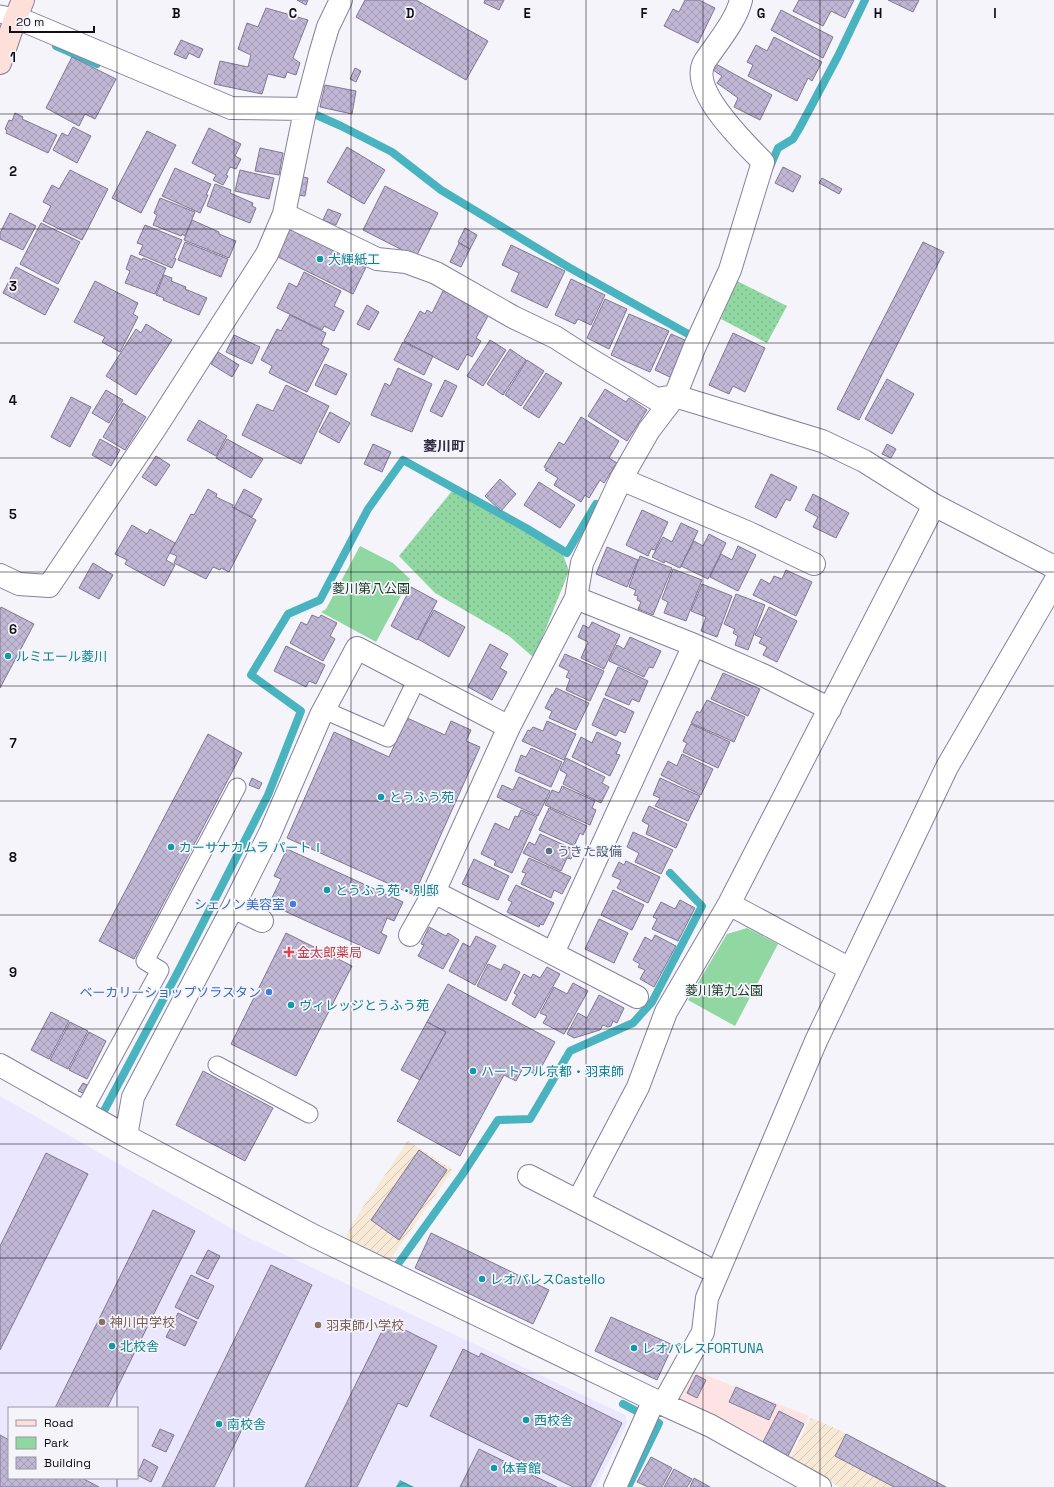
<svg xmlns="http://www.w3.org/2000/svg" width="1054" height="1487" viewBox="0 0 1054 1487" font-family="'Space Grotesk','Noto Sans JP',sans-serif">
<defs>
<pattern id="industrial-furrows" width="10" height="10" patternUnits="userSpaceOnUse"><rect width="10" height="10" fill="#f7e9d5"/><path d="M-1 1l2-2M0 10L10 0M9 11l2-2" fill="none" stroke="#d3c7b6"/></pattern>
<pattern id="grass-dots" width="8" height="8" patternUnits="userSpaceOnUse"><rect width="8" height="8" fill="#90d7a1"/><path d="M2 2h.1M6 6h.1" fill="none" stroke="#7bb78a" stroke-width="1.8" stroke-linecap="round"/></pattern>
<pattern id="water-waves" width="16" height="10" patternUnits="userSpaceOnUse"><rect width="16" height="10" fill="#49b3bf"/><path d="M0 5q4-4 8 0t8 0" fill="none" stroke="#3b909a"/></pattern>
<pattern id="building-cross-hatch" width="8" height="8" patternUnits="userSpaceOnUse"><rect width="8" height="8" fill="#c0b7d5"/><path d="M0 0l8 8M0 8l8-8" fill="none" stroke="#a49cb6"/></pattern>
</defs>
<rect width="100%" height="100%" fill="#f5f4fa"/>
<!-- commercial -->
<path fill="#fee3e5" d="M703,1374L809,1416L788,1458L679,1401L693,1375Z"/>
<!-- industrial -->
<path fill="url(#industrial-furrows)" d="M408,1141L453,1170L389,1261L345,1238L359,1213Z
M811,1418L835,1428L947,1487H840L789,1460Z"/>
<!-- built -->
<path fill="#ebe7ff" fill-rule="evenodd" d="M0,1096L245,1236L625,1415L627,1423L596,1487H0ZM9,1408H137V1478H9Z"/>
<!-- grass -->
<path fill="url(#grass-dots)" d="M737,281L787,306L767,343L721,319Z
M452,491L562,552L569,571L534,658L509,636L435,593L399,556Z"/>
<!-- park -->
<path fill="#90d7a1" d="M360,546L393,563L410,579L376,642L321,612L326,609Z
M747,928L778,944L735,1026L688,1000L727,934Z"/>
<!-- water -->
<path fill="url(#water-waves)" d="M400,1480L414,1487H396Z"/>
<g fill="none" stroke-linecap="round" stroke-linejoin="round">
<!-- stream -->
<path stroke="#49b3bf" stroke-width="8" d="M56,46L97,64
M305,114H314L341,126L392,152L441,190L570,268L697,339
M770,167L778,148L793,139L799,129L838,56L865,0
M105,1109L180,968L268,795L301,711L251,675L288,614L320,600L368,509L403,460L526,528L567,553L596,504
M398,1264L462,1175L498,1120L530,1119L570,1051L633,1023L652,1002L702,906L670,873
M623,1404L659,1423L628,1487"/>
</g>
<!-- building -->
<path fill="url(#building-cross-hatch)" stroke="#807792" d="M297,0H308L306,5Z
M365,0H416L488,41L466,80L356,17Z
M485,0H504L499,10L484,3Z
M685,0H699L715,8L698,43L664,26L673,9L679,12Z
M799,0H854L845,18L831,11L823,26L793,11Z
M888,0H919L913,12Z
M266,8L308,20L293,58L300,63L296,75L287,72L285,78L268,74L262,94L214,84L220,61L248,67L251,55L238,49L247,23L258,27Z
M781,10L833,37L823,58L771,30Z
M774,37L822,62L812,81L808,78L797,101L748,76L753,65L747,62L756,45L767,51Z
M181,40L203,49L199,58L189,53L186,59L174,54Z
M72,57L116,79L95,119L85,114L79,126L46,108Z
M716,64L772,95L760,120L734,107L738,98L717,83L722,76L713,70Z
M355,68L361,71L356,82L350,79Z
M325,85L356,91L352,114L320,107Z
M15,113L23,117L22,119L57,135L48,153L6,133L7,131L5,129L9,120L12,121Z
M73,127L91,136L77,163L53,150L62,133L68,136Z
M209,128L241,144L235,156L241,159L236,169L230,167L226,175L228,176L223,185L213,180L216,175L192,163Z
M147,131L176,145L141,213L112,198Z
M347,147L385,170L364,204L327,182Z
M260,148L283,153L279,175L255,171Z
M783,167L801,176L793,192L775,183Z
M175,168L211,184L206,195H208L200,213L162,196Z
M70,170L108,189L82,240L43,221L51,206L43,202L52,185L59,189Z
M240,170L274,178L269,199L235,191Z
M298,176L308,178L305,196L296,195Z
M822,178L842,189L839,194L819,183Z
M215,184L231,190L230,193L253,203L252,206L256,208L250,223L207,206Z
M385,186L438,213L416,257L363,230Z
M160,198L195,212L185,236L182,234L181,236L153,225L157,215L154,213Z
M328,209L341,214L336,225L323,220Z
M10,213L36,226L23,250L0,239V233Z
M192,220L219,232V234L236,241L229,258L184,240Z
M41,223L80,242L58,284L20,264Z
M145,225L182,240L174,258L176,259L172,268L139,254L143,245L137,243Z
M294,226L368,263L353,294L272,254L284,230Z
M465,228L477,235L470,249L458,242Z
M185,242L228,259L221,277L178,260Z
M923,242L944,252L859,420L837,409Z
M459,243L470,249L461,267L450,262Z
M511,245L565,271L547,308L511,291L519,273L502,265Z
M131,255L142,260L143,258L166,268L155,294L125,283L130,271L126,269Z
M16,267L59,289L45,315L3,293Z
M304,272L341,291L334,306L344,311L334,331L324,326L322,330L277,308L289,283L297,287Z
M164,275L172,278L171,281L186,287L185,289L207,298L199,315L163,300L164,298L156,295Z
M571,279L605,295L591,325L578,319L575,324L555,315Z
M95,281L138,303L133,314L138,317L120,352L102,342L105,337L74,322Z
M444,289L489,314L476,338L481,341L472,357L467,354L458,370L404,341L420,311L425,314L427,310L432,313Z
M605,299L627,309L609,349L587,338Z
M367,305L379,312L369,330L357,324Z
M629,314L669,331L650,372L611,355Z
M290,315L326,333L321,345L329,349L307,392L269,373L272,366L261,360L277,329L281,331Z
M146,324L172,340L136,395L106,376L136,329L141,333Z
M733,333L765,348L745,392L733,386L729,394L709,385Z
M671,334L687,341L672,378L655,370Z
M234,335L260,347L252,364L226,352Z
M490,340L506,350L483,386L467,376Z
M403,342L433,356L424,375L394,360Z
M510,349L526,360L503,395L487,384Z
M218,352L239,365L232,377L211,364Z
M527,360L544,371L521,406L505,395Z
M325,364L347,374L336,395L315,385Z
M398,368L432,384L412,432L371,415L385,383L390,386Z
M546,373L562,383L539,418L523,408Z
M887,379L914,394L892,434L865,419Z
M445,380L457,386L442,417L430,411Z
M286,385L329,406L301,464L242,435L257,404L273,411Z
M605,389L626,402L629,398L647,410L627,441L588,416Z
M106,390L123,400L109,423L92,413Z
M71,397L91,407L70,447L51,437Z
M123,403L146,417L125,450L103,437Z
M330,412L350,423L339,443L319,432Z
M581,417L619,441L609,458L617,463L604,483L600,480L589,498L585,495L581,502L554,485L558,478L545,470L547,469L544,467L559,442L564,445Z
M199,420L227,436L216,456L187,440Z
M100,439L120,450L111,466L92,455Z
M227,439L263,459L251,478L216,458Z
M373,444L391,452L382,472L364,464Z
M887,444L896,449L891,458L882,454Z
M156,456L170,465L156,486L142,477Z
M771,474L797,487L790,501L786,499L776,518L755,507Z
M500,479L516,494L501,511L485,496Z
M539,482L575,505L560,528L524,505Z
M208,489L217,494L216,497L233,505L232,507L256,520L229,572L221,568L220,570L213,567L206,579L174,563L177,556L170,553L191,514L194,515Z
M244,489L262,499L252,517L234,508Z
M813,494L849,513L836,538L813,527L818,517L805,510Z
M642,510L668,522L655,550L651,549L648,556L626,545Z
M681,523L698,531L680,568L665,561L664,563L652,557L663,537L672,542Z
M132,525L147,534L150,529L175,543L166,560L175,565L164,586L125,564L127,560L115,554Z
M709,534L726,543L708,579L681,566L694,541L703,546Z
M738,546L756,555L738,591L710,577L721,554L732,560Z
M607,547L638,560L627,587L596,574Z
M640,556L672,568L653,615L638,609L641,602L637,600L638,596L634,595L636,590L629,587Z
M93,563L113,575L99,599L79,588Z
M673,569L702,580L686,621L664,613L668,602L662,599Z
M786,570L812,582L796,616L753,595L761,579L770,584L774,576L782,579Z
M702,584L732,596L717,637L701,631L706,617L691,611Z
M411,587L437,601L417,640L391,626Z
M736,594L765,605L748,650L735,645L738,636L733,633L735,629L724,624Z
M1,607L34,624L0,688V610Z
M769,607L797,621L777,662L763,655L767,647L759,643L762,638L755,635Z
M434,610L465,627L449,657L418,639Z
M312,615L319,618L321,615L337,623L330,636L335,639L323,661L290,643L301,622L307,625Z
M592,622L620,635L604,669L581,658L588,642L578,637L583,625L589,628Z
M630,637L661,651L653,668L649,667L644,677L609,661L617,645L624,649Z
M490,644L508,654L500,668L507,672L492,700L468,687Z
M286,646L325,665L316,684L309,681L306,687L274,671Z
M565,654L604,671L590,701L566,690L570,679L566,677L569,671L559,666Z
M618,667L648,681L639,702L632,699L629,705L605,695Z
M723,673L760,689L748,716L711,699Z
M556,688L589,703L576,730L549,718L552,711L545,708L552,694L553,695Z
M604,698L634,712L625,733L619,730L616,736L592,725Z
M707,700L745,717L734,742L691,723L697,711L700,713Z
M407,718L445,735L451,721L471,730L466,741L480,747L414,895L287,838L334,732L389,757Z
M547,721L576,734L564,760L522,741L528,730L530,731L533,727L543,731Z
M691,724L730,742L718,768L683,752L687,743L683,741Z
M597,732L621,743L616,754L620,755L610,776L572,757L581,737L592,743Z
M208,734L242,753L134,959L99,941Z
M531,748L562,762L551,787L515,771L521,755L526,757Z
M682,754L713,769L701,795L661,775L668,761L677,766Z
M566,758L605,777L602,783L609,787L601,803L563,784L567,774L560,770Z
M519,777L550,791L538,816L497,797L502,785L513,790Z
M252,778L262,783L259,789L249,785Z
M660,778L700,796L688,821L655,806L660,798L653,795Z
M562,786L595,801L592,808L596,810L590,825L545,805L552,790L559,793Z
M649,806L687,824L676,848L646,834L649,825L642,821Z
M549,808L587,826L583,835L580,833L574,846L539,830Z
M521,810L537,817L512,873L494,865L496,861L481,854L495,823L509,830L515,816L518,817Z
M633,832L673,850L661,874L635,862L639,853L627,847Z
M540,834L575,850L571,859L567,858L561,871L523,853L529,842L535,845Z
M287,849L403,902L394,921L387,918L381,933L387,936L379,954L269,904L281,879L274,876Z
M529,858L571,877L562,894L554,890L551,898L521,884L526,873L522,872Z
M474,859L509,876L498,900L462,884Z
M626,861L660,877L648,903L617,888L621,880L612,876L619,862L624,865Z
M516,885L554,903L543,925L540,924L539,927L507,912L512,902L508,900Z
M613,890L644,905L632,930L601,915Z
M680,900L695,908L678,941L652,929L657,919L653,917L661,902L675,909Z
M599,919L628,933L614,963L585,949Z
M429,927L446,936L448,933L459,940L443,969L418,956L424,945L421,944Z
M286,933L352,966L296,1076L231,1044Z
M655,935L676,946L654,987L640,979L645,970L638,967L640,964L633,960L645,937L652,941Z
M476,936L496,946L475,985L449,971L463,943L470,947Z
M488,964L501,970L504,964L520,972L506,1001L477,986Z
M547,967L560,974L535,1018L512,1004L517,995L514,993L524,974L531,978L533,974L540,978Z
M573,983L588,991L564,1034L543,1023L547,1016L540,1013L554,987L567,994Z
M448,984L555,1042L537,1075L523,1068L516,1081L504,1075L460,1156L397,1121L446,1032L427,1022Z
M599,995L624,1008L617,1023L613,1021L611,1026L608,1027L603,1025L600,1030L574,1038L567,1034L578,1013L587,1018Z
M51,1012L69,1021L49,1059L31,1050Z
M70,1022L88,1031L68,1069L50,1060Z
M427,1022L446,1032L420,1080L401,1070Z
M89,1032L106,1041L87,1079L69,1070Z
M203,1071L273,1108L245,1161L176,1125Z
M83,1083L87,1085L83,1093L78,1091Z
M419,1150L447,1170L399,1240L371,1220Z
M46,1153L88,1174L0,1350V1246Z
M153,1210L195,1231L107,1408H55Z
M431,1233L549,1290L533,1324L415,1268Z
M208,1250L220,1256L208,1279L196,1273Z
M271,1265L312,1285L283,1345L214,1487H162Z
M191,1275L214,1286L198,1319L175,1307Z
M178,1313L197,1322L185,1346L166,1337Z
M611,1317L673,1345L657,1380L595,1351Z
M387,1321L437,1346L407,1407L398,1403L357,1487H305Z
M463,1349L479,1357L481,1353L622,1423L590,1487H573L430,1416Z
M696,1375L706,1380L697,1398L687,1393Z
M736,1387L776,1405L769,1420L729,1402Z
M779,1411L804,1424L788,1456L763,1442Z
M160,1429L174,1435L166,1452L152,1446Z
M846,1434L946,1487H894L835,1456Z
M0,1435L9,1440V1478H82L99,1487H0Z
M479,1449L557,1487H460Z
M651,1457L672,1468L662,1487H648L637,1482Z
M144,1459L158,1467L151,1482L137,1475Z
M674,1469L692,1479L687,1487H664Z
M694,1478L710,1487H690Z"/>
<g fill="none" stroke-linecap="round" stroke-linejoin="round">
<!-- lane casing -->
<g stroke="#86819d" stroke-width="19">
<path id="lane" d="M0,14L15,17
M324,710L388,738L417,679
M217,1065L309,1114
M83,1112L160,970L145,961L237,787"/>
</g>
<!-- street casing -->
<g stroke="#86819d" stroke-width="24">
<path id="street" d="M15,17L231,108L306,109
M284,214L377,259L406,262L436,273L513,317L555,337L591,360L656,399L675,396L695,346L730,270L763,162C745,143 687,89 705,61C717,43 736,21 741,0
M621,479L749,533L814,564
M0,575L19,584L49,586L156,427L267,254L284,214L305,111L320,54L328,27L341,0
M576,598L694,645L765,676L830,709
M509,727L576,598L582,563L621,479L649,430L675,396L822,441L864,461L934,505L1054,567
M434,892L637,997
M729,904L850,969
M233,907L262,921
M553,953L694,645
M0,1065L126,1136L314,1236L654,1400L615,1487
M126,1136L133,1097L233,907L270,833L321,715L357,648L509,727L434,892L410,935
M529,1176L717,1273
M578,1201L638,1087L666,1012L729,904L934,505
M654,1400L711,1426L820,1487
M663,1404L703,1332L707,1298L816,1041L947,767L1054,583"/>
</g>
<!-- secondary casing -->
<g stroke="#86819d" stroke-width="24">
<path id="secondary" d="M0,63L14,22L23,0"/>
</g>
<!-- lane -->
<use href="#lane" stroke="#fff" stroke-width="17"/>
<!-- street -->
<use href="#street" stroke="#fff" stroke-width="22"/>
<!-- secondary -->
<use href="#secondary" stroke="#fee0da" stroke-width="22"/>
</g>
<!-- grid -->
<path fill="none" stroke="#100d18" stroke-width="1" stroke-opacity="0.55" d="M117,0V1408M234,0V1487M351,0V1487M468,0V1487M586,0V1487M703,0V1487M820,0V1487M937,0V1487M0,114H1054M0,229H1054M0,343H1054M0,458H1054M0,572H1054M0,686H1054M0,801H1054M0,915H1054M0,1029H1054M0,1144H1054M0,1258H1054M0,1373H1054M117,1478V1487"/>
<!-- markers -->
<g fill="#0f9aa8" stroke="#f5f4fa" stroke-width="1.5">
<circle cx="320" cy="259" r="4"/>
<circle cx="8" cy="656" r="4"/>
<circle cx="381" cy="797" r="4"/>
<circle cx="171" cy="847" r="4"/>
<circle cx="327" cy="890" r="4"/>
<circle cx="291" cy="1005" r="4"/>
<circle cx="473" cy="1071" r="4"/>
<circle cx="482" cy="1279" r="4"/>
<circle cx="112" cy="1346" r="4"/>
<circle cx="634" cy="1348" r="4"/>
<circle cx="526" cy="1420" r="4"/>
<circle cx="219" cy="1424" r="4"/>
<circle cx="494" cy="1468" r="4"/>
</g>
<circle fill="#5c6f8a" stroke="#f5f4fa" stroke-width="1.5" cx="549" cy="851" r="4"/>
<g fill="#3f7fe0" stroke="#f5f4fa" stroke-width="1.5">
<circle cx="293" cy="904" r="4"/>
<circle cx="269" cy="992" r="4"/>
</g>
<path fill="#e0444e" stroke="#f5f4fa" stroke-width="1.5" d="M287 946h4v4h4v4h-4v4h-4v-4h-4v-4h4z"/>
<g fill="#8d6e63" stroke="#f5f4fa" stroke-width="1.5">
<circle cx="102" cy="1322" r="4"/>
<circle cx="318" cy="1325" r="4"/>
</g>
<g text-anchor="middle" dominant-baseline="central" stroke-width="3.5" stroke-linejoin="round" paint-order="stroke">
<!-- culture labels -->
<g font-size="13" fill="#0d838f" stroke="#f5f4fa" text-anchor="start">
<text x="328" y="259">大輝紙工</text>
<text x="16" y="656">ルミエール菱川</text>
<text x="389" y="797">とうふう苑</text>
<text x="179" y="847">カーサナカムラ パートⅠ</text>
<text x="335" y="890">とうふう苑・別邸</text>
<text x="299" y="1005">ヴィレッジとうふう苑</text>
<text x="481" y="1071">ハートフル京都・羽束師</text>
<text x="490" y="1279">レオパレスCastello</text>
<text x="120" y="1346">北校舎</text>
<text x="642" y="1348">レオパレスFORTUNA</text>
<text x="534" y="1420">西校舎</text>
<text x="227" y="1424">南校舎</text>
<text x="502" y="1468">体育館</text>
</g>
<!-- park labels -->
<g font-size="13" fill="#153920" stroke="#f5f4fa">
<text x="371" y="588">菱川第八公園</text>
<text x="724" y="990">菱川第九公園</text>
</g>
<!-- service labels -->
<g font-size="13" fill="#4e5e75" stroke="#f5f4fa" text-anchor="start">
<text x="557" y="851">うきた設備</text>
</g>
<!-- shop labels -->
<g font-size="13" fill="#366cbe" stroke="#f5f4fa" text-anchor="end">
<text x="285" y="904">シェノン美容室</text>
<text x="261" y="992">ベーカリーショップソラスタン</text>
</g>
<!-- health labels -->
<g font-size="13" fill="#be3a42" stroke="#f5f4fa" text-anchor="start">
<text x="297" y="952">金太郎薬局</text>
</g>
<!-- education labels -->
<g font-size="13" fill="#785e54" stroke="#f5f4fa" text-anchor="start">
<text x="110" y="1322">神川中学校</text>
<text x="326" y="1325">羽束師小学校</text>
</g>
<!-- neighbourhood labels -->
<g font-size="14" font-weight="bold" fill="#312c44" stroke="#f5f4fa">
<text x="444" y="446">菱川町</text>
</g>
</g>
<g font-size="13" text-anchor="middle" font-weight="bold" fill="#100d18" stroke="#f5f4fa" stroke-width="3.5" stroke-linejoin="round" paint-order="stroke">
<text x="176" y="18">B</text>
<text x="293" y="18">C</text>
<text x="410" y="18">D</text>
<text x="527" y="18">E</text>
<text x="644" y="18">F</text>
<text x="761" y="18">G</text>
<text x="878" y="18">H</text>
<text x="995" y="18">I</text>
<text x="13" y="62">1</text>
<text x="13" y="176">2</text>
<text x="13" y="291">3</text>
<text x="13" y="405">4</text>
<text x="13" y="519">5</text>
<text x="13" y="634">6</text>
<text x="13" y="748">7</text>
<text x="13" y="862">8</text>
<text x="13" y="977">9</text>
</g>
<!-- legend -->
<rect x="8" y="1407" width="130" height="72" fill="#f5f4fa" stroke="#9998a0"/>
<rect x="16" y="1420" width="20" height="6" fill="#fee0da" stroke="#9998a0"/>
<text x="44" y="1427" font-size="12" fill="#100d18">Road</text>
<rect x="16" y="1437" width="20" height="12" fill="#90d7a1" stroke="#9998a0"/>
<text x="44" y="1447" font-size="12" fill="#100d18">Park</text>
<rect x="16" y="1457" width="20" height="12" fill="url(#building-cross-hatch)" stroke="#9998a0"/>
<text x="44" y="1467" font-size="12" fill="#100d18">Building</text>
<!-- scale -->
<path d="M10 26v6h84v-6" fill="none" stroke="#100d18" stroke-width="2"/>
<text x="16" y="26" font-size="12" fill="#100d18" stroke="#f5f4fa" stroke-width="3" paint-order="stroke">20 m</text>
</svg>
